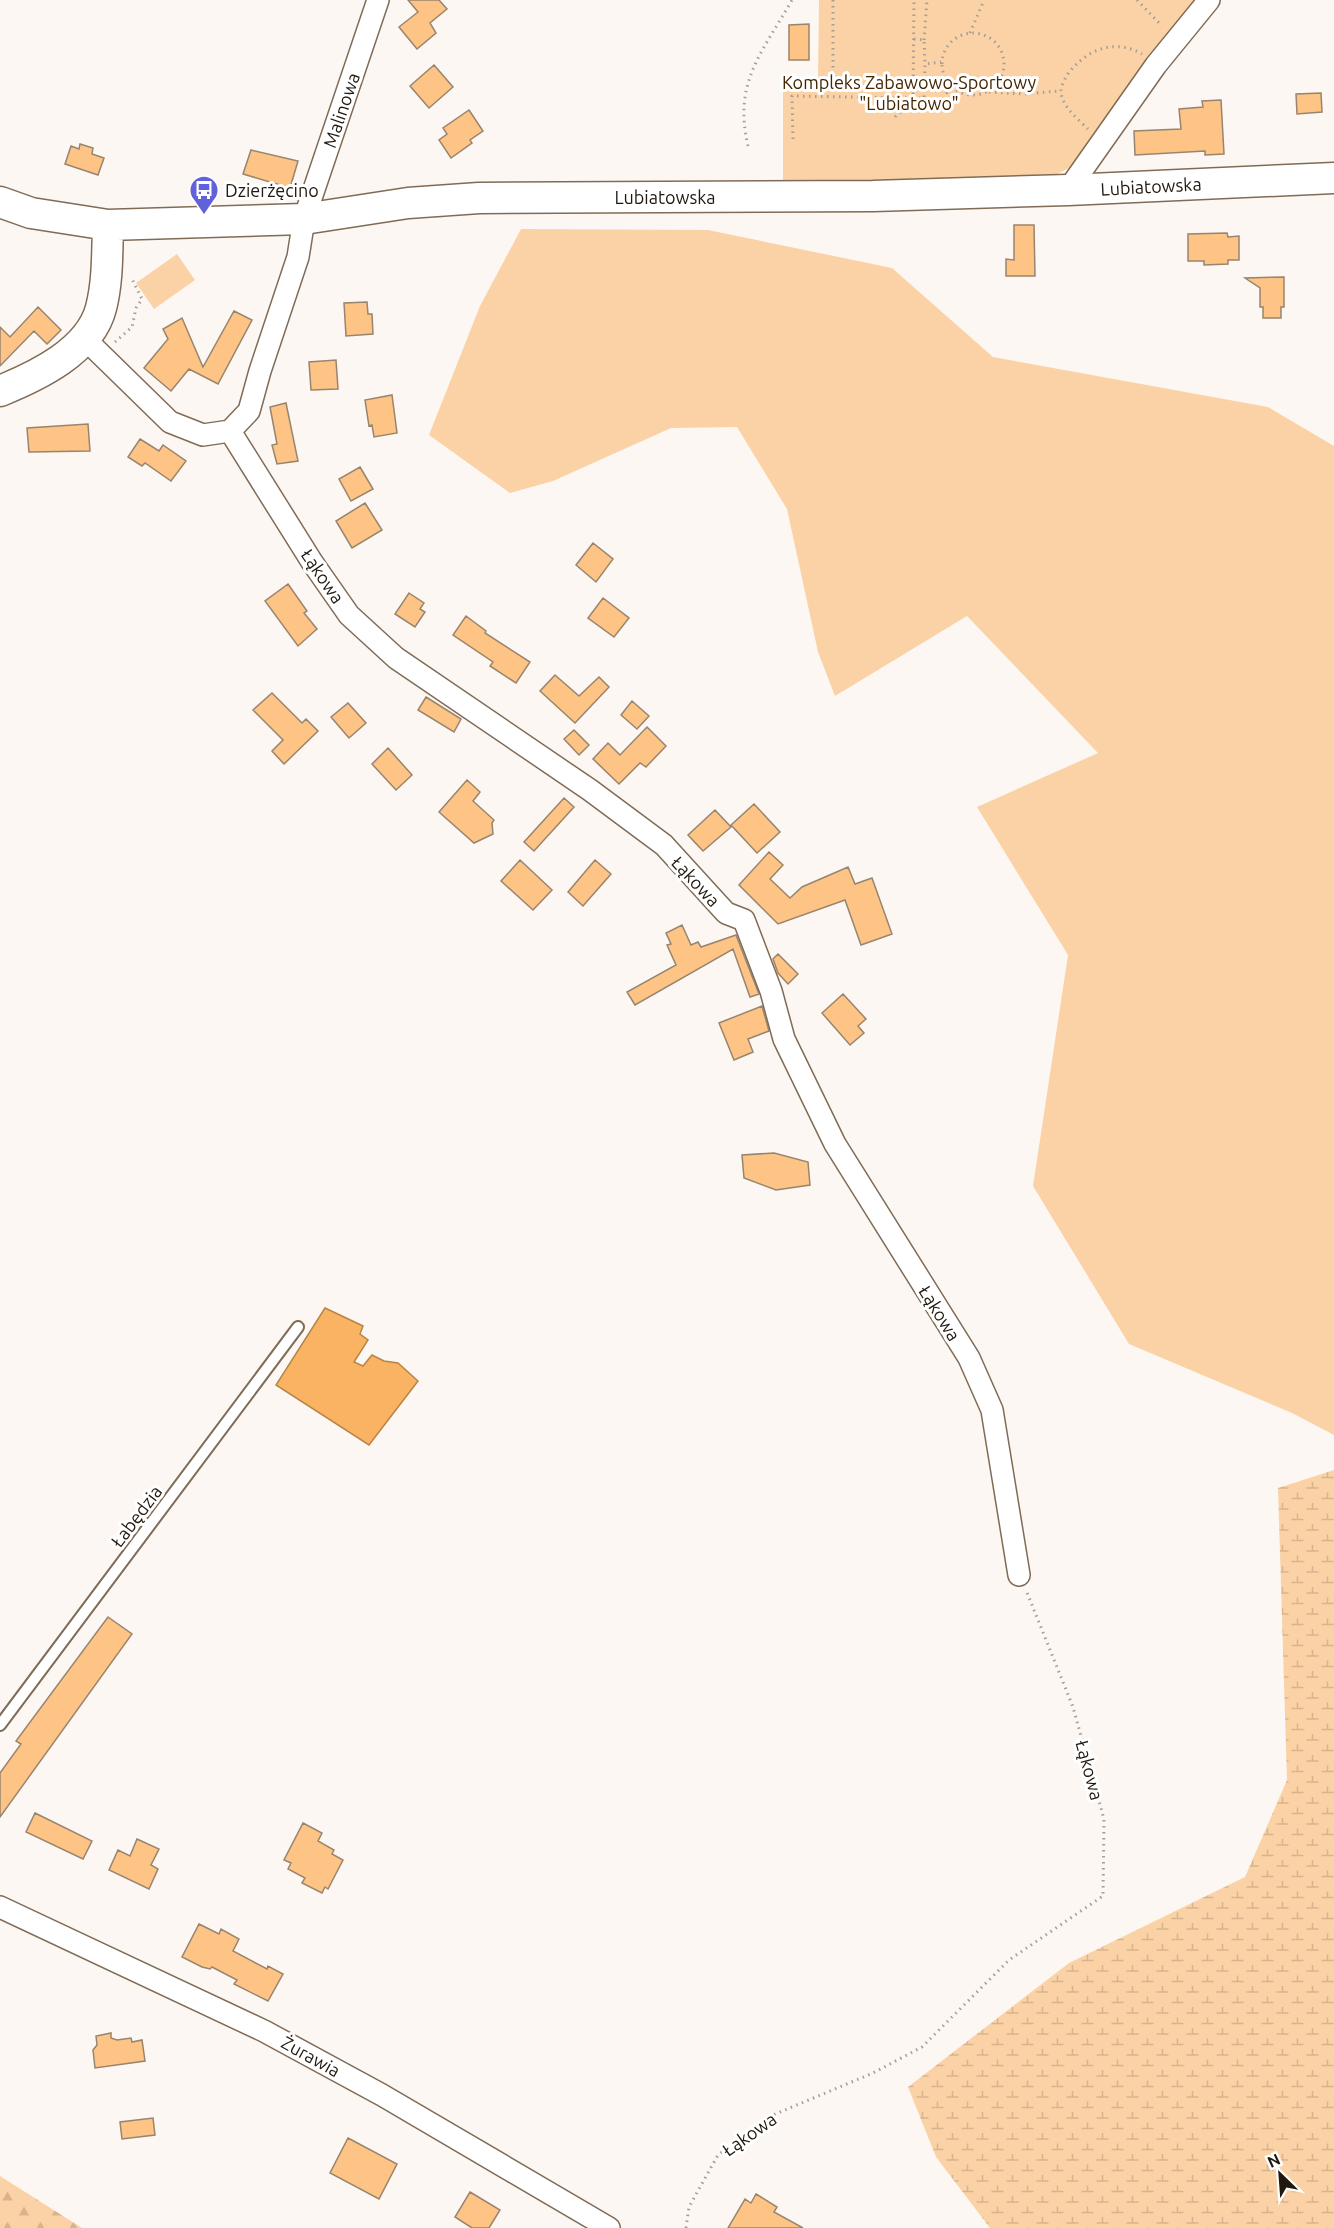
<svg xmlns="http://www.w3.org/2000/svg" width="1334" height="2228" viewBox="0 0 1334 2228" font-family="Ubuntu,sans-serif">
<defs>
<pattern id="forest-firs" width="22" height="20" patternUnits="userSpaceOnUse" patternTransform="scale(1.5)"><rect width="22" height="20" fill="#fbd2a6"/><path d="M5 1l3.5 6h-7zM16 11l3.5 6h-7z" fill="#d7b48e"/></pattern>
<pattern id="wetland-marsh" width="20" height="14" patternUnits="userSpaceOnUse" patternTransform="scale(1.5)"><rect width="20" height="14" fill="#fbd2a6"/><path d="M1 5h8M5 5V1M11 12h8M15 12V8" fill="none" stroke="#d7b48e"/></pattern>
</defs>
<rect width="100%" height="100%" fill="#fcf7f2"/>
<!-- green -->
<path fill="#fbd2a6" d="M819,0H1196L1069,168L1041,182L783,185V83L818,82Z
M521,229L708,230L892,268L993,357L1268,407L1334,446V1435L1292,1413L1129,1344L1033,1186L1068,955L977,807L1098,753L967,616L835,696L818,652L787,509L737,427L671,428L553,481L510,493L429,435L480,306Z
M177,254L195,280L154,309L136,283Z"/>
<!-- forest -->
<path fill="url(#forest-firs)" d="M0,2176L82,2228H0Z"/>
<!-- wetland -->
<path fill="url(#wetland-marsh)" d="M1334,1470V2228H990L936,2157L908,2087L1069,1963L1245,1877L1287,1780L1278,1488Z"/>
<!-- water -->
<path fill="#f9b362" stroke="#b88549" stroke-width="1.5" d="M325,1308L363,1326L360,1334L368,1340L354,1362L363,1366L372,1355L384,1361L398,1363L418,1381L369,1445L276,1385Z"/>
<!-- building -->
<path fill="#fdc486" stroke="#99846d" stroke-width="1.5" d="M408,0H439L447,9L430,23L436,33L417,49L399,27L418,12Z
M809,24V60H789V25Z
M434,65L453,87L429,108L410,86Z
M1321,93L1322,112L1297,114L1296,94Z
M1221,100L1224,154L1205,155V151L1135,155L1134,131L1181,129L1179,109L1203,107L1202,101Z
M469,110L483,131L470,140L472,143L451,158L439,140L447,134L443,128Z
M80,144L93,148L92,154L104,158L98,175L65,164L71,146L79,149Z
M251,150L298,161L290,188L243,174Z
M1014,225H1034L1035,276H1006V259L1014,260Z
M1227,233L1228,237L1239,236V260H1228V264L1204,265V261H1188V234Z
M1284,277V307H1281V318H1263V307H1260V288L1245,278Z
M367,302L368,314H372L373,334L346,336L344,303Z
M38,307L61,330L47,344L34,331L0,366V327L10,337Z
M234,311L252,320L218,384L189,369L171,391L144,368L168,339L163,329L182,318L203,367Z
M336,360L338,389L311,390L309,362Z
M392,395L397,433L374,437L372,425L369,426L365,400Z
M286,403L298,461L277,464L272,445L277,444L270,407Z
M88,424L90,451L29,452L27,428Z
M140,439L159,451L163,445L186,461L171,481L145,463L142,466L128,457Z
M360,467L373,489L351,501L339,479Z
M365,503L382,530L352,548L336,521Z
M593,543L613,559L596,582L576,565Z
M288,584L307,611L304,613L317,629L298,646L265,601Z
M409,593L424,603L420,609L425,612L415,627L395,614Z
M603,598L629,618L614,637L588,618Z
M466,616L486,631L485,633L530,662L516,683L490,666L493,662L453,635Z
M555,675L579,696L599,677L609,687L575,723L540,691Z
M272,693L302,723L306,719L318,731L284,764L272,751L283,740L253,710Z
M426,697L461,719L454,732L418,710Z
M632,701L649,716L637,729L621,715Z
M348,703L366,723L349,738L331,717Z
M647,727L666,746L646,767L640,763L619,784L593,759L608,743L620,755Z
M574,730L589,745L579,755L564,739Z
M388,748L412,775L396,790L372,764Z
M467,780L480,792L473,801L494,820L492,823L493,834L474,843L439,812Z
M564,798L574,807L534,851L524,842Z
M754,804L780,832L757,853L731,825Z
M715,810L731,827L703,851L688,835Z
M769,852L783,865L770,879L790,898L802,887L848,867L855,884L872,878L892,934L861,945L845,900L778,924L739,885Z
M520,860L552,890L533,910L501,881Z
M595,860L611,874L583,906L568,892Z
M682,925L691,945L698,942L701,947L736,935L759,994L750,997L733,949L635,1005L627,992L676,965L667,945L671,944L666,933Z
M778,954L798,974L788,984L778,973L773,959Z
M843,994L866,1019L858,1026L864,1033L850,1045L822,1013Z
M762,1006L769,1031L748,1039L753,1052L734,1060L719,1023Z
M774,1153L808,1162L810,1185L776,1190L744,1178L742,1155Z
M108,1617L132,1634L0,1817V1773L21,1744L16,1741Z
M35,1813L92,1841L83,1859L26,1832Z
M303,1823L322,1833L318,1841L334,1850L332,1854L343,1860L328,1889L325,1887L322,1893L302,1883L305,1878L288,1869L291,1863L284,1860Z
M137,1839L159,1849L151,1865L158,1869L149,1889L109,1870L118,1850L130,1856Z
M199,1924L219,1934L221,1929L239,1939L233,1951L267,1969L268,1966L283,1974L268,2001L234,1984L237,1980L212,1967L210,1969L202,1967L182,1957Z
M111,2033V2038L117,2040L131,2038L132,2042L142,2040L145,2061L95,2068L93,2050L97,2045L96,2036Z
M153,2118L155,2135L122,2139L120,2122Z
M348,2138L397,2164L379,2199L330,2173Z
M470,2192L500,2210L489,2228H472L455,2217Z
M756,2194L777,2207L774,2212L803,2228H728L745,2199L751,2203Z"/>
<g fill="none" stroke-linecap="round" stroke-linejoin="round">
<!-- lane casing -->
<g stroke="#806b56" stroke-width="14">
<path id="lane" d="M0,1725L298,1327"/>
</g>
<!-- street casing -->
<g stroke="#806b56" stroke-width="24">
<path id="street" d="M1068,190L1156,65L1209,0
M84,338L170,422L203,435L230,431L249,411L260,371L298,257L304,219L378,0
M230,431L312,562L349,615L396,658L590,790L664,845L726,913L744,920L771,991L784,1039L835,1144L969,1358L992,1410L1019,1575
M0,1907L264,2031L382,2095L609,2228"/>
</g>
<!-- secondary casing -->
<g stroke="#806b56" stroke-width="33">
<path id="secondary" d="M0,202L31,213L108,225L304,219L408,203L479,198L873,196L1068,190L1334,178
M0,391C37,376 90,351 101,308C108,281 107,252 108,225"/>
</g>
<!-- path -->
<path stroke="#a49e97" stroke-width="3" stroke-dasharray="1.5 4.5" stroke-linecap="butt" d="M833,0V95
M1137,0L1162,26
M970,33L984,0
M942 64a31 31 0 1 1 62 0a31 31 0 1 1-62 0Z
M914,39L924,40L925,64
M924,40L927,0
M989,92L1023,94L1061,91
M913,98H924L925,64L941,62
M895,117C906,103 930,116 940,103C944,98 948,91 951,86
M1088,129C1079,120 1061,106 1061,91C1061,85 1067,74 1071,70C1090,48 1116,39 1142,54
M793,139L792,96L913,98L914,0
M748,146C733,82 762,53 792,0
M115,342L132,327L136,308L142,299L131,277
M686,2228L689,2207L718,2155L773,2115L873,2073L922,2047L1009,1960L1103,1896L1104,1819L1073,1707L1026,1590"/>
<!-- lane -->
<use href="#lane" stroke="#fff" stroke-width="10"/>
<!-- street -->
<use href="#street" stroke="#fff" stroke-width="21"/>
<!-- secondary -->
<use href="#secondary" stroke="#fff" stroke-width="30"/>
</g>
<!-- icons -->
<defs>
<g id="bus-pin" transform="scale(1.5)"><path d="M0 17L-7.5 6A9.5 9.5 0 1 1 7.5 6Z" fill="#6161da" stroke="#fff"/><path d="M-5-6H5V4H4V6H2V4H-2V6H-4V4H-5ZM-3.5-4V0h7V-4ZM-3.5 1.2v1.5H-2V1.2ZM2 1.2v1.5H3.5V1.2Z" fill="#fff"/></g>
</defs>
<g fill-rule="evenodd">
<use href="#bus-pin" x="204" y="190"/>
</g>
<g text-anchor="middle" dominant-baseline="central" stroke-width="6" stroke-linejoin="round" paint-order="stroke">
<!-- park labels -->
<g font-size="18" fill="#432703" stroke="#fff">
<text x="909" y="82">Kompleks Zabawowo-Sportowy<tspan x="909" dy="21">"Lubiatowo"</tspan></text>
</g>
<!-- street labels -->
<g font-size="18" fill="#211910" stroke="#fff">
<text transform="translate(341 110) rotate(-71)">Malinowa</text>
<text transform="translate(1151 186) rotate(-3)">Lubiatowska</text>
<text x="665" y="197">Lubiatowska</text>
<text transform="translate(323 576) rotate(56)">Łąkowa</text>
<text transform="translate(696 881) rotate(47)">Łąkowa</text>
<text transform="translate(940 1313) rotate(58)">Łąkowa</text>
<text transform="translate(136 1516) rotate(-53)">Łabędzia</text>
<text transform="translate(1090 1770) rotate(75)">Łąkowa</text>
<text transform="translate(311 2056) rotate(29)">Żurawia</text>
<text transform="translate(749 2134) rotate(-35)">Łąkowa</text>
</g>
<!-- poi labels -->
<g font-size="18" fill="#211910" stroke="#fff" text-anchor="start">
<text x="225" y="190">Dzierżęcino</text>
</g>
</g>
<!-- north arrow -->
<g transform="translate(1280 2174) rotate(335)" stroke="#ffffff" stroke-width="4.5" paint-order="stroke">
<path d="M0-4.5L10 22L0 15L-10 22Z" fill="#211910"/>
<text y="-9" font-size="16" font-weight="bold" text-anchor="middle" fill="#211910">N</text>
</g>
</svg>
